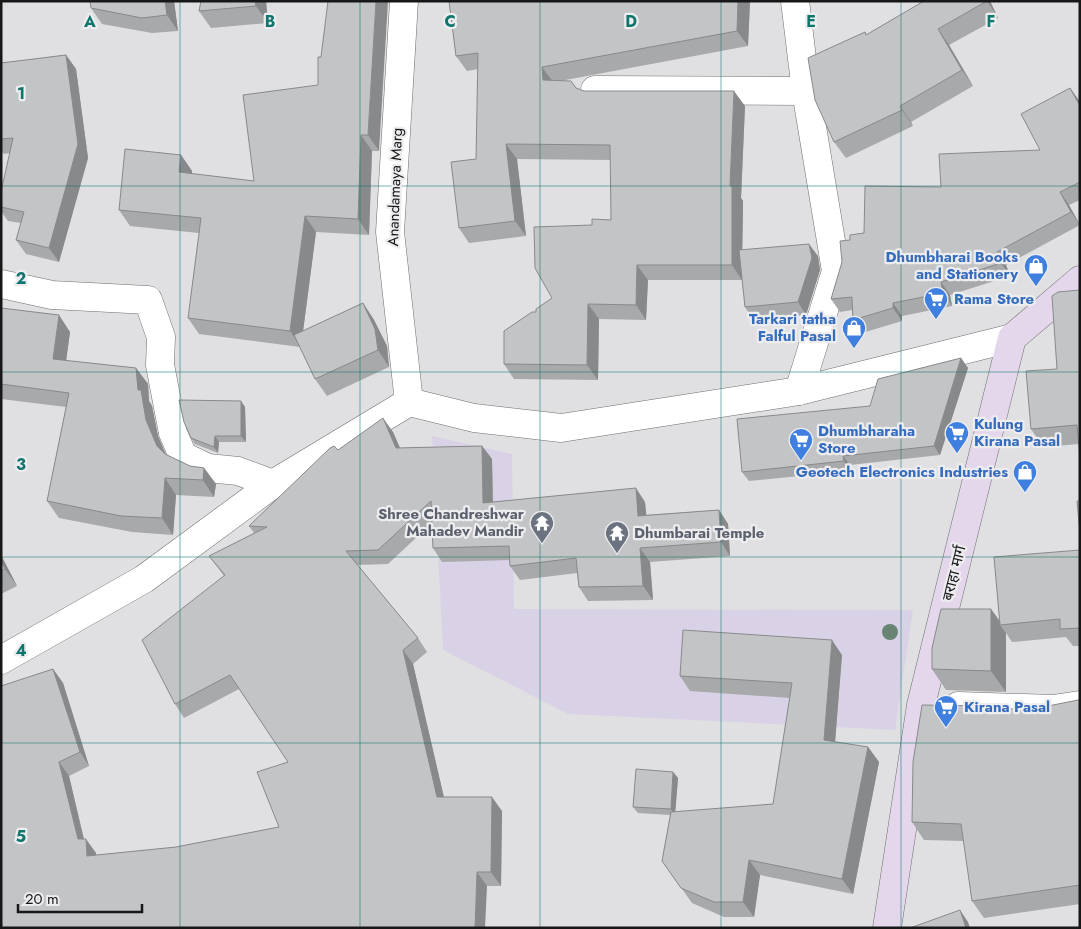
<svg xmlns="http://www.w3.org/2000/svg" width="1081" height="929" viewBox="0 0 1081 929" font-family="Jost,'Noto Sans Devanagari',sans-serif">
<rect width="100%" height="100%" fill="#e0e0e2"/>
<!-- education -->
<path fill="#d9d2e7" d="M432,436L512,454L514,609L913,610L895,730L568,714L443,650Z"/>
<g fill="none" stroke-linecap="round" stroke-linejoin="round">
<!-- minor casing -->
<g stroke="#6e6e70" stroke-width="29">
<path id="minor" d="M404,1L390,232L409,402
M795,1L806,91L836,271L799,391
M595,90L806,91
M1,284L52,295L148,300L161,337L160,365L173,433L183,456L208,468L238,471L273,484
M958,706L1053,709L1080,705"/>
</g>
<!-- tertiary casing -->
<g stroke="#6e6e70" stroke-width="29">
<path id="tertiary" d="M1,660L144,579L273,484L409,402L474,418L561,428L799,391L1012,338"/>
</g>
<!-- secondary casing -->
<g stroke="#6e6e70" stroke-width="29">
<path id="secondary" d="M887,928L921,705L1012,338L1080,280"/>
</g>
<!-- minor -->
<use href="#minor" stroke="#fff" stroke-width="28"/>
<!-- tertiary -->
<use href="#tertiary" stroke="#fff" stroke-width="28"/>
<!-- secondary -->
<use href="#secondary" stroke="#e4d7ec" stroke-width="28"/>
</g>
<!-- trees -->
<circle fill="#688473" cx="890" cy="632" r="8"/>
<!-- wall -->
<path fill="#a8a9aa" d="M174,1L178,31L152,33L102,24L91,8Z
M266,1L268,23L211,28L199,11Z
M449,1H750L748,46L560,81L576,88L584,91L745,106L741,198L743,201L742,250L818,256L820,270L806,315L753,319L745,307L742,280H648L646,320L599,319L598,380L514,379L504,364L536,312L552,298L592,225L611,220V160L517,159L526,236L469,243L459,228L476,159L478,69L467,71L456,56Z
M924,1H990L998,18L949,45L973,86L911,122L913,126L846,158L834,142L865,32L867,35Z
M66,55L76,69L88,158L59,262L26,254L16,240L21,223L8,221L1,211V192L10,153L4,154L1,151V63Z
M321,57L379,151H372L369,235L316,232L303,331L363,303L374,320L387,346L389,367L327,396L315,379L300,347L199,334L188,318L199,233L130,226L119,210L181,155L192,171V174L254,181L318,85Z
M1070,88L1080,102V200L1069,205L1080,225L1006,265L1010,276L950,295L952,306L902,316V321L862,333L853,320L852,310L840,312L831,299L850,240L864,233L941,187L1040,150Z
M1080,290L1079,444L1043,447L1031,429L1057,369Z
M1,308L70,332L66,361L136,368L148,384L149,401L152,406L158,436L165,454L190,466L204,468L216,484L214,497L176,495L173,535L132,532L59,518L47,501L66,407L1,399Z
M961,358L968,368L940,455L850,465V471L749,481L742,472Z
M241,401L245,407L246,442H219L218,453L195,444L191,438Z
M393,432L400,448L482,446L492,459L493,502H645L646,515L719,510L728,524L730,556L650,562L653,600L588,601L579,587L577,573L520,580L510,566V560L442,562L433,548L432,523L388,564L357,565L418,638L427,652L413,664L444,797L502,811L501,886H487L1,928L53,669L63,683L89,766L69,776L84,839L96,853V855L176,847L279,827L288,762L239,689L184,718L175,704L224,576L209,556L254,533L249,526L338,450Z
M1080,550V646H1073L1066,637L1012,642L1006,633V692L946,690L932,669L991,609L1000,621Z
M1,555L17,586L1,594Z
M842,655L835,742L868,747L879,762L853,894L760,875L754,917H724L692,903L662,861L670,815L638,813L633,807L673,772L678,778L675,812L773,804L790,698L690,691L680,676Z
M1080,700V904L984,918L972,901L964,841L924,840L912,822L993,706L996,710L1043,707Z"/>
<!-- shaded-wall -->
<path fill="#88898b" d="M165,1H174L178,31L167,15Z
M255,1H266L268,23L256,6Z
M376,1H388L379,151L368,135Z
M738,1H750L748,46L737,31Z
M987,1H990L998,18Z
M938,29L949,45L973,86L962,70Z
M66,55L76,69L88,158L59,262L49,248Z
M542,67L553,82L543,80Z
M1070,88L1080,102V106Z
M734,91L745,106L741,198L743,201L742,280L732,265L730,186Z
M900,106L911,122L913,126L902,110Z
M361,135L372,151L369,235L358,219Z
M506,144L517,159L526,236L515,221Z
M181,155L192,171L190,188L179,172Z
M1060,192L1069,205L1080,225L1071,212Z
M305,216L316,232L301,347L290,331Z
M809,244L818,256L820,270L806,315L798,302Z
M997,252L1006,265L1010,276L1001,263Z
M637,265L648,280L646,320L636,305Z
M941,282L950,295L952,306L943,293Z
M363,303L374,320L387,346L389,367L378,350Z
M893,303L902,316V321L893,308Z
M588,304L599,319L598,380L587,365Z
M59,315L70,332L64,376L53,359Z
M961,358L968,368L940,455L934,446Z
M136,368L148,384L149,401L152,406L158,436L169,462L157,446L146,420L138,390Z
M241,401L245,407L246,442L241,436Z
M383,418L393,432L406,462L396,448Z
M215,436L219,442L218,453L214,447Z
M482,446L492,459L493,517L483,503Z
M843,456L850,465V471L844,461Z
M204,468L216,484L214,497L203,480Z
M165,478L176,495L173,535L162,518Z
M636,488L645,502L648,530L638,516Z
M719,510L728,524L730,556L721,542Z
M640,548L650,562L653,600L643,586Z
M1,555L17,586L5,569L1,561Z
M991,609L1002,625H1000L1006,633V692L991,671Z
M832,640L842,655L834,755L824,740Z
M403,650L413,664L447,811L437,797Z
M53,669L63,683L89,766L80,752Z
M868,747L879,762L853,894L842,879Z
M59,762L69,776L87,853L86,839L96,853L97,870L87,856L78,839Z
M673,772L678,778L675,816L671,809Z
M492,797L502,811L501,886L491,872Z
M749,860L760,875L754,917L743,902Z
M477,872L487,886L485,928H475Z
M960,910L968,922L970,928H966Z"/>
<!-- building -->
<path fill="#c3c4c6" stroke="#88898b" d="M90,1H165L167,15L142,18L91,8Z
M201,1H255L256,6L199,11Z
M328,1H376L368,135H361L358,219L305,216L290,331L188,318L201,218L119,210L125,149L181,155L179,172L254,181L243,95L318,85V57H321Z
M449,1H738L737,31L542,67L543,80L571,81L576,88L584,91H734L730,186H732V265H637L636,305L588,304L587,365L504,364V331L532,312H536V309L552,298L535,268L534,227L592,225V219L611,220L610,145L506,144L515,221L459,228L451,162L476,159L478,53L456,56Z
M924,1H987L938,29L962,70L900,106L902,110L834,142L815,100L808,58L865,32L866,35Z
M66,55L78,144L49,248L16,240L24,212L1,207V192L13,138L1,139V63Z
M1070,88L1080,106V182L1060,192L1071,212L997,252L1001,263L941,282L943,293L893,303V308L853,320L852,297L831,299L842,262L840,241L850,240V235L864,233L865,186L941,187L939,154L1040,150L1021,114Z
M809,244L812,258L798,302L745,307L739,250Z
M1080,290V458L1077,425L1031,429L1026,371L1057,369L1052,296L1058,292Z
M363,303L375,329L378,350L315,379L294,335Z
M1,308L59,315L53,359L136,368L138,390H141L146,420L157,446L165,454L190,466L204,468L203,480L165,478L162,518L121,516L47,501L69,393L1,384Z
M961,358L934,446L843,456L844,461L742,472L737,419L870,406L878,379Z
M179,400L241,401V436H215L214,447L191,438L184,422Z
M383,418L396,448L482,446L483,503L636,488L638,516L719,510L721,542L640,548L643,586L579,587L576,558L510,566L509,546L433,548L431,501L378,550L346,551L418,638L403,650L437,797H492L491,872H477L475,928H1V686L53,669L80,752L59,762L78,839H86L87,856L176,847L279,827L257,772L288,762L230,675L175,704L142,640L225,575L209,556L267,527L249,526L330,448L334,446L338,450Z
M1077,501H1080V533Z
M1080,550V628L1060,629V619L1000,625L994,557Z
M1,561L5,569L1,571Z
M941,609H991V671L932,669V648Z
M683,630L832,640L824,740L868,747L842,879L749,860L743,902H714L681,888L662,861L671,812L773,804L792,683L680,676Z
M1078,700H1080V885L972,901L961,824L912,822L913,762L922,705L993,706V710L1043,707Z
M636,769L673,772L671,809L633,807Z
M960,910L966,928H910Z"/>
<!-- grid -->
<path fill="none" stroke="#0f766e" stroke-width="1" stroke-opacity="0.55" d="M180,1V928M360,1V928M540,1V928M721,1V928M901,1V928M1,186H1080M1,372H1080M1,557H1080M1,743H1080"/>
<!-- icons -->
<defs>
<g id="shop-pin" transform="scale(1.25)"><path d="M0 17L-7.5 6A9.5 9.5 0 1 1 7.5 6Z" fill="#3f7fe0" stroke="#ededef"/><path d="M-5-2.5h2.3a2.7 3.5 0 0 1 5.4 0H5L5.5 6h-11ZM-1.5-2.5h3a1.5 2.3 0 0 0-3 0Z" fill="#fff"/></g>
<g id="supermarket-pin" transform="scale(1.25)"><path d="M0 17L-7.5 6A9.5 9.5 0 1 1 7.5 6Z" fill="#3f7fe0" stroke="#ededef"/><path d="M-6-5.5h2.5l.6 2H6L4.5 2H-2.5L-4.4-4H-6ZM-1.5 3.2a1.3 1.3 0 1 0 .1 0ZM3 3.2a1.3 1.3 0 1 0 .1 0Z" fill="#fff"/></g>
<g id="temple-pin" transform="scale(1.25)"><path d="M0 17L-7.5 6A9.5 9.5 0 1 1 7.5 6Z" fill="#6b7280" stroke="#ededef"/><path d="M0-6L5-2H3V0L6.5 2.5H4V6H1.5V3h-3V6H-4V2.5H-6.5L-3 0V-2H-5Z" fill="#fff"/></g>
</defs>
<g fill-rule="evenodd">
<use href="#shop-pin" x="1036" y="266"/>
<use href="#supermarket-pin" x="936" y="299"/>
<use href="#shop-pin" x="854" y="328"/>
<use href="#supermarket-pin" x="957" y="433"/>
<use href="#supermarket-pin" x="801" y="440"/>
<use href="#shop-pin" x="1025" y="472"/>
<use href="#temple-pin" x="542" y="523"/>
<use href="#temple-pin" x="617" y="533"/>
<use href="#supermarket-pin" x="946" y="707"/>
</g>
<g text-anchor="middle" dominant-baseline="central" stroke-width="4.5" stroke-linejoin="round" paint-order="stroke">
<!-- street labels -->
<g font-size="15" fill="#171718" stroke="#ededef">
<text transform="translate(395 187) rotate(-88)">Anandamaya Marg</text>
<text transform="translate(954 573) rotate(-76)">बराहा मार्ग</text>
</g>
<!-- shop labels -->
<g font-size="15" font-weight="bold" fill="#366cbe" stroke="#ededef" text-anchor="start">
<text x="1018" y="257" text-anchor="end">Dhumbharai Books<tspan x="1018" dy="17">and Stationery</tspan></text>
<text x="954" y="299">Rama Store</text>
<text x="836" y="319" text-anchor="end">Tarkari tatha<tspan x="836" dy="17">Falful Pasal</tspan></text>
<text x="974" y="424">Kulung<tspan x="974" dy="17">Kirana Pasal</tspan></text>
<text x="818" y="431">Dhumbharaha<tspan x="818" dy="17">Store</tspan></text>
<text x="1008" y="472" text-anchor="end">Geotech Electronics Industries</text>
<text x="964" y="707">Kirana Pasal</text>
</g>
<!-- worship labels -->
<g font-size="15" font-weight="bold" fill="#5b616d" stroke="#ededef" text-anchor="end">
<text x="524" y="514">Shree Chandreshwar<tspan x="524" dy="17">Mahadev Mandir</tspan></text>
<text x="634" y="533" text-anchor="start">Dhumbarai Temple</text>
</g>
</g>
<g font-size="16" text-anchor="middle" font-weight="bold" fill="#0f766e" stroke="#ededef" stroke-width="4.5" stroke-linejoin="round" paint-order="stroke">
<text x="90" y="27">A</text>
<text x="270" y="27">B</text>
<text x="450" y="27">C</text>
<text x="631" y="27">D</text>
<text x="811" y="27">E</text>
<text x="991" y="27">F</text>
<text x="21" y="99">1</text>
<text x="21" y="284">2</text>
<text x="21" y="470">3</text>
<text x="21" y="656">4</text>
<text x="21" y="842">5</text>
</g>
<!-- border -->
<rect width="1081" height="929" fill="none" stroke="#171718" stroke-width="5"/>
<!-- scale -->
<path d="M18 904v8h124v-8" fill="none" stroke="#171718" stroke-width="2.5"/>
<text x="25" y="904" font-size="15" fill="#171718" stroke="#ededef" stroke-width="4" paint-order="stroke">20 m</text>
</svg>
